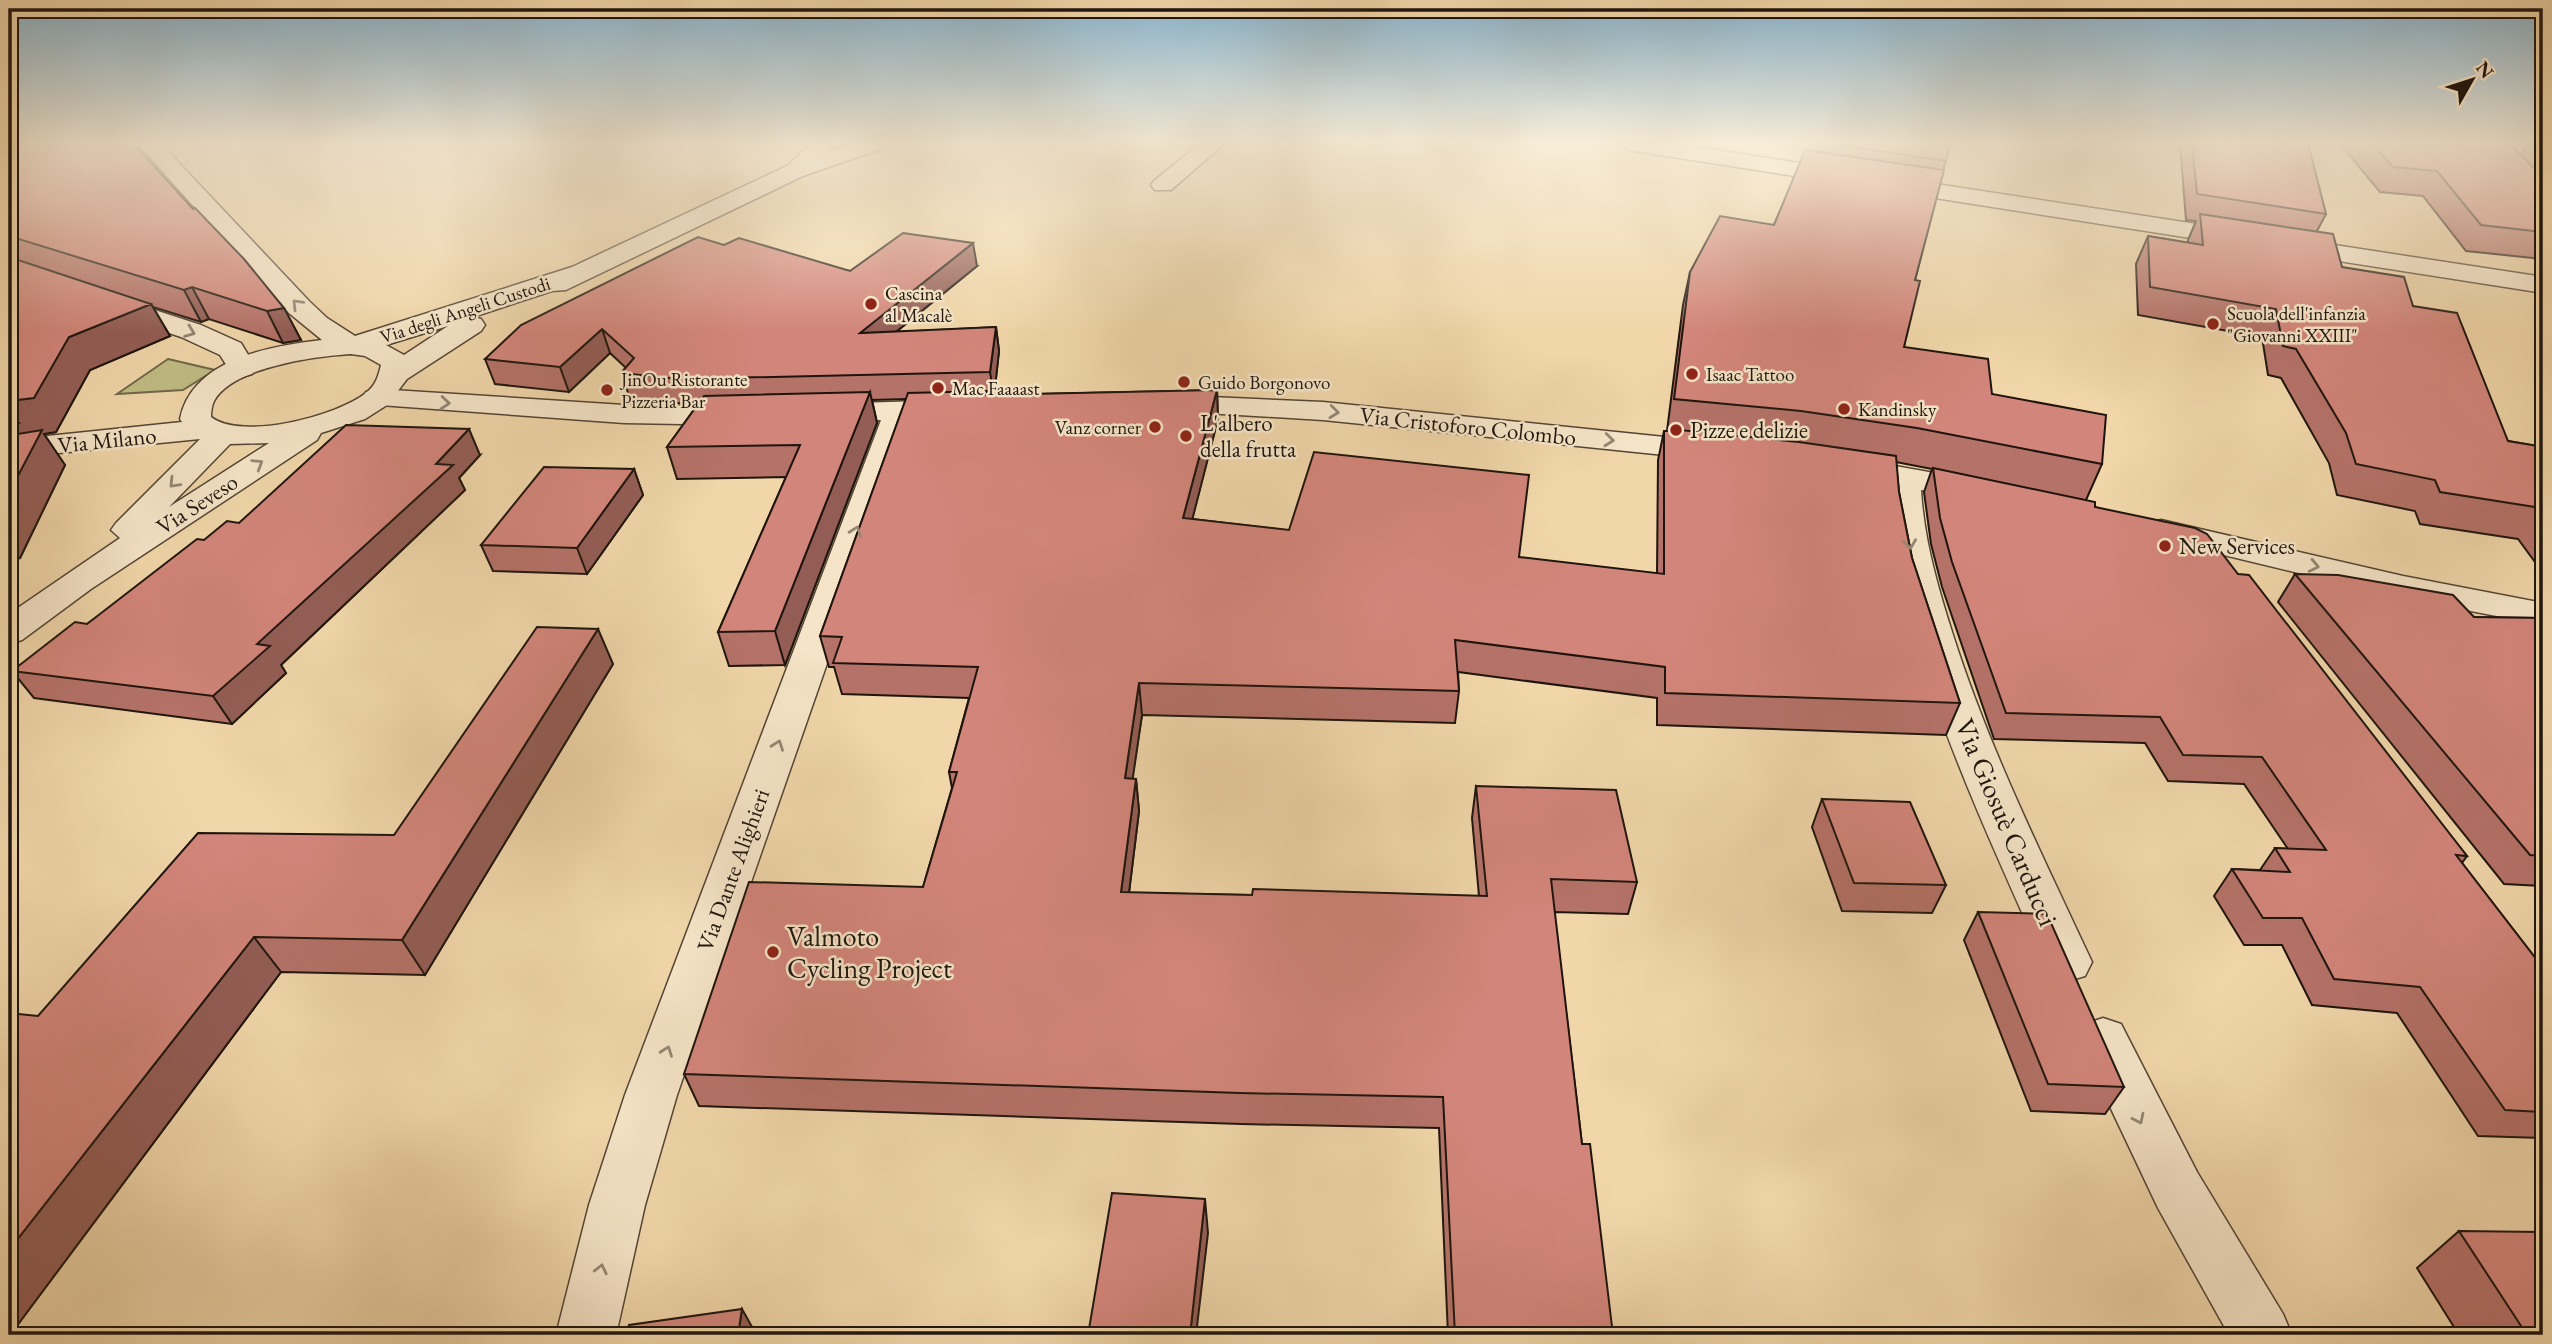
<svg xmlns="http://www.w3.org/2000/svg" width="2552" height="1344" viewBox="0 0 2552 1344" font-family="'EB Garamond',serif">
<rect width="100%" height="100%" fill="#f0d6a9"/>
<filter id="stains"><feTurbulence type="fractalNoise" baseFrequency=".00286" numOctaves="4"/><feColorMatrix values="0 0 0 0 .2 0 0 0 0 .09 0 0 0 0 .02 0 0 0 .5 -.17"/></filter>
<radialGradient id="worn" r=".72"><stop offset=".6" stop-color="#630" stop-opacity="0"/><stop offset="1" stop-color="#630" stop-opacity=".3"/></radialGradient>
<!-- green -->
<path fill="#c0bc84" stroke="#706849" stroke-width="2" d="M168,359L215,370L183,390L117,394Z"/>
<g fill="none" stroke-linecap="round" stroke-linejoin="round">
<!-- minor casing -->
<g stroke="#534535" stroke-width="3">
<path id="minor" d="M852,144H884L881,149L803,176H787L784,171L787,166Z
M1200,144H1224L1171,190H1155L1151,185L1155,180Z
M1623,144H1675L2543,277V293L1634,151L1626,149Z
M9,263L201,325L241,343L256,368L252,374L242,377L232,374L220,355L181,337L9,279Z
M377,389L624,405L742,407L753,410L757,416L753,422L742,425L624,423L366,404L362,398L366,392Z
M1166,395L1323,402L1713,442L1724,444L1729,451L1724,458L1713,460L1323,420L1155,410L1151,404L1155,398Z
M956,400L967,403L971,409L967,415L912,419L677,1095L645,1205L616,1335H556L589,1205L625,1095L881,420L823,422L812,419L808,413L812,407L823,404Z
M1845,457L1979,481L1991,484L1995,491L1991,498L1979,501L1921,490C1924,540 1938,588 1953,635C1989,748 2042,855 2092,962L2085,976L2068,981L2051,976L2044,962C1982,821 1893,639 1888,484L1834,474L1829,467L1834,460Z
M2161,520L2403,576L2543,603V625L2403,598L2149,537L2144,530L2149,523Z
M2103,1018L2121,1024L2197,1172L2283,1314L2292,1335H2229L2158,1208L2078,1039L2085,1024Z"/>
</g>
<!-- tertiary casing -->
<g stroke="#534535" stroke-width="3">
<path id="tertiary" d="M138,144H161L309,301L327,318L355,336L572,267L787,166L811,144H833L824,159L803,176L566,290L552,291L473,317L481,319L485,325L481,331L407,379L387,405L365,419L321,433L317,440L91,589L22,640L9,644V614L120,538L111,530L116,523L200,439L9,458V440L182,422L180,419C192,359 270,346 322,340L289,313ZM448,326L404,355L386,345ZM351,354L365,356L381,365C378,377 376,385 366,393C337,416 242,441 211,417C211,412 212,405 214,401C232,367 317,356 351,354ZM269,443L169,507L230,444Z"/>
</g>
<!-- minor -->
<use href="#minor" fill="#f5e4c7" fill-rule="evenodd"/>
<!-- tertiary -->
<use href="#tertiary" fill="#f5e4c7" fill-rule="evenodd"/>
</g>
<!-- wall -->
<path fill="#b57269" stroke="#1f150e" stroke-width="2" d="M9,144L193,209L284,308L301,340L283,343L209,319L201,322L153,307L170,336L90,370L56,432L44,434L65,465L20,558L9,560Z
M1810,144H1950L1915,280L1904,347L1992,394L2102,464L2086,500L2095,507L2238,574L2467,856L2462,863L2543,968V1138L2478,1136L2397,1013L2312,1005L2282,945H2244L2214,896L2232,869L2260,870L2275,848L2288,849L2244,784L2168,781L2145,743L1994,739L1942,587L1931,544L1924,492L1932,469L1896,462L1899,492L1912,558L1960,703L1946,735L1657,725V698L1458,672L1459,691L1455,723L1142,715L1132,779H1136L1139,811L1129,893L1252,895L1479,896L1472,818L1476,786L1637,882L1628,914L1554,912L1582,1144L1613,1335H1448L1439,1128L1241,1124L699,1106L684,1074L923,887L952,788L949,772L969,698L842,694L834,667H829L820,636L906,399L872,400L877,423L785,665L729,666L718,632L786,477L677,479L667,447L698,404H687L630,398L621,373L626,368L610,353L569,392L495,384L485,359L724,245L850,271L977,266L896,332L996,327L999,351L994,395L1217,390L1218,419L1192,519L1657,574L1658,460L1664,431H1667L1683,305L1690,272L1774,225L1808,150Z
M2180,144H2308L2326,214L2317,231L2342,267L2413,306L2508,441L2543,447V573L2518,539L2420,524L2415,511L2337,495L2329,463L2281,378L2268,375L2262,337L2138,315L2136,264L2148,236L2188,243V240L2196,221L2186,220Z
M2340,144H2511L2521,155L2527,144H2543V259L2466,251L2423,196L2380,192Z
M480,455L459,478L465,490L281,665L286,673L232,724L34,698L12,671L87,624L204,540L239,523Z
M634,469L643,495L587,574L493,571L481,545Z
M2295,574L2474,617L2543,618V886L2504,884L2278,602Z
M613,664L425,975L281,972L10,1335H9L38,1016L394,835Z
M1822,799L1946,885L1932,913L1842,911L1812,827Z
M1978,912L2124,1087L2105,1114L2031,1111L1964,940Z
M2459,1231L2543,1335H2459L2417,1268Z"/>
<!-- shaded-wall -->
<path fill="#935d55" stroke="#1f150e" stroke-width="2" d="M973,243L977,266L865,357L860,333Z
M192,287L209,319L201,322L184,290Z
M151,304L170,336L90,370L56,432L44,434L65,465L20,558L9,560V401L69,337Z
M284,308L301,340L283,343L267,311Z
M996,327L999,351L994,397L990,372Z
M602,329L610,353L569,392L560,367Z
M1217,390L1218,419L1185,548L1183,518Z
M870,392L877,423L785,665L775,631Z
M469,429L480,455L459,478L465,490L281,665L286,673L232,724L213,696L257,644L436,464Z
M634,469L643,495L587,574L577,548Z
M598,629L613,664L425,975L402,940Z
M1139,683L1142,715L1128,811L1125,778Z
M1136,779L1139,811L1125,925L1121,892Z
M254,937L281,972L10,1335H9V1250Z
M1205,1199L1208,1233L1196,1335H1190Z
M742,1309L756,1334V1335H738Z"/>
<!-- building -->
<path fill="#d2857a" stroke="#1f150e" stroke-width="2" d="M9,144H134L193,209L195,208L244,259L284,308L267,311L192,287L184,290L9,236Z
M1832,144H1950L1946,161Z
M2192,144H2308L2326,214L2197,194Z
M2372,144H2511L2543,178V232L2481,225L2437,171L2393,167Z
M1805,150L1944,170L1915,280L1920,281L1904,347L1988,359L1992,394L2106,415L2102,464L1917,428L1801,411L1674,399L1690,272L1720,216L1774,225Z
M2200,214L2333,234L2342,267L2404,277L2413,306L2457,313L2508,441L2543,447V511L2541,508L2440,492L2435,480L2356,464L2346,433L2296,349L2283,346L2276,309L2150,287L2148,236L2203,245Z
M903,233L973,243L860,333L996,327L990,372L679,379L621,373L634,358L602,329L560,367L485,359L521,325L698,237L724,245L739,238L850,271Z
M9,257L151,304L69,337L34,398L9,401Z
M1217,390L1183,518L1289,530L1314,452L1529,475L1519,557L1664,574V431H1670V429L1799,442L1896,456L1899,492L1912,558L1960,703L1665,693V667L1455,640L1459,691L1139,683L1125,778L1136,779L1121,892L1252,895L1253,889L1487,896L1476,786L1616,790L1637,882L1551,879L1582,1144H1590L1613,1335H1455L1443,1097L1240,1093L684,1074L749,882L923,887L957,772H949L978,667L833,663L842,637L820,636L908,393L987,391L986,395Z
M870,392L775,631L718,632L800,445L667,447L704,396Z
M9,423H19L12,435L42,430L9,493Z
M346,425L469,429L436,464L453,465L257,644L270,646L213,696L12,671L75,622L87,624L197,539L204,540L227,521L239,523Z
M544,467L634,469L577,548L481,545Z
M1933,468L2095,502V507L2195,528L2207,534L2238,574L2249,575L2467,856L2456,855L2543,968V1112L2505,1110L2420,987L2334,979L2302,918H2263L2232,869L2290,872L2275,848L2326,850L2262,757L2183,755L2160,717L2006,713L1952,562L1940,518Z
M2295,574L2338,575L2453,595L2474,617L2543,618V856L2530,855Z
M537,627L598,629L402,940L254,937L9,1250V1013L38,1016L198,833L394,835Z
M1822,799L1910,802L1946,885L1854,883Z
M1978,912L2047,914L2124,1087L2048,1084Z
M1112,1193L1205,1199L1190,1335H1088Z
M2459,1231L2543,1232V1335H2527Z
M742,1309L738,1335H626L629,1325Z"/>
<!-- one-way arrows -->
<defs><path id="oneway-chevron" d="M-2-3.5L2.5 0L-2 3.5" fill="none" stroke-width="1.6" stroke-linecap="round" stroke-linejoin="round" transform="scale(1.75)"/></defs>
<g stroke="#958774">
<use href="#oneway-chevron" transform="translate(297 304) rotate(-134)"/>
<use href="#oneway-chevron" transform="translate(190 332) rotate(21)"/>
<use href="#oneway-chevron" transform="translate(445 403) rotate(5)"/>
<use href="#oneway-chevron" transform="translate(1334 412) rotate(6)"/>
<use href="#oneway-chevron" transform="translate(1609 440) rotate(6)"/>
<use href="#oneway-chevron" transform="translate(258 464) rotate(-32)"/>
<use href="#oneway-chevron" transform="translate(174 483) rotate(134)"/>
<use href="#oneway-chevron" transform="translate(856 531) rotate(-70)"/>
<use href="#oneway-chevron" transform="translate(1910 544) rotate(82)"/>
<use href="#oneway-chevron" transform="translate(2314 566) rotate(13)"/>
<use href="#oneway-chevron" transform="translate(778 745) rotate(-70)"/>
<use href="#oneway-chevron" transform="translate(667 1051) rotate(-70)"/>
<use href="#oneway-chevron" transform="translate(2139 1119) rotate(64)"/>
<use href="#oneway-chevron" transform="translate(601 1269) rotate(-77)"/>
</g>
<!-- sky -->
<linearGradient id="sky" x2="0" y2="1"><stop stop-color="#89b6d1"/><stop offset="0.43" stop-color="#f8edd8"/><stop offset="1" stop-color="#f8edd8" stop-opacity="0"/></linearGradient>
<rect width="2552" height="332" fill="url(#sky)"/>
<!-- markers -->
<g fill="#8f2418" stroke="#f5e4c7" stroke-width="2.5">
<circle cx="871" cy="304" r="7"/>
<circle cx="2213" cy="324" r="7"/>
<circle cx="1692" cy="374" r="7"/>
<circle cx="1184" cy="382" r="7"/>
<circle cx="938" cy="388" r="7"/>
<circle cx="607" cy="390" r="7"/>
<circle cx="1844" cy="409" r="7"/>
<circle cx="1155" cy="427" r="7"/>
<circle cx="1676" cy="430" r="7"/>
<circle cx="1186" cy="436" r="7"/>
<circle cx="2165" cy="546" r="7"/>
<circle cx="773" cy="952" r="7"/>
</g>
<g text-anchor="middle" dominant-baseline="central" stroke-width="5" stroke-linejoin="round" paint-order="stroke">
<!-- far-poi labels -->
<g font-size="19" fill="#1f150e" stroke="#f5e4c7" text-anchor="start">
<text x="885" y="293">Cascina<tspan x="885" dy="22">al Macalè</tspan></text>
<text x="2227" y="313">Scuola dell'infanzia<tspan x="2227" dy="22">"Giovanni XXIII"</tspan></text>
<text x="1706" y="374">Isaac Tattoo</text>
<text x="621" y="379">JinOu Ristorante<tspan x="621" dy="22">Pizzeria Bar</tspan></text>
<text x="1198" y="382">Guido Borgonovo</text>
<text x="952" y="388">Mac Faaaast</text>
<text x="1858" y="409">Kandinsky</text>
<text x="1141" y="427" text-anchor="end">Vanz corner</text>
</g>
<!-- far-street labels -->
<g font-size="19" fill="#1f150e" stroke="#f5e4c7">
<text transform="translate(465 310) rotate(-18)">Via degli Angeli Custodi</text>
</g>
<!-- poi labels -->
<g font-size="23" fill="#1f150e" stroke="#f5e4c7" text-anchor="start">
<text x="1200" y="423">L'albero<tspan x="1200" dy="26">della frutta</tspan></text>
<text x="1690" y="430">Pizze e delizie</text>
<text x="2179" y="546">New Services</text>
</g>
<!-- street labels -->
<g font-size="23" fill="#1f150e" stroke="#f5e4c7">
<text transform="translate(1468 426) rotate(6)">Via Cristoforo Colombo</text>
<text transform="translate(107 440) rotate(-6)">Via Milano</text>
<text transform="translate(197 504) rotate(-33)">Via Seveso</text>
<text transform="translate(733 870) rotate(-70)">Via Dante Alighieri</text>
</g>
<!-- near-street labels -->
<g font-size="28" fill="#1f150e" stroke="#f5e4c7">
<text transform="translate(2007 822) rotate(67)">Via Giosuè Carducci</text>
</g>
<!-- near-poi labels -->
<g font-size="28" fill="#1f150e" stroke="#f5e4c7" text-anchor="start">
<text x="787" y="936">Valmoto<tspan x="787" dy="32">Cycling Project</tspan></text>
</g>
</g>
<!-- margin -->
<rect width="2552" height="1344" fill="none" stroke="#f0d6a9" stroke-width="35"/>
<rect x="10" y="10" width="2531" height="1323" fill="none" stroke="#1f150e" stroke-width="3.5"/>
<rect x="18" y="18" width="2517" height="1309" fill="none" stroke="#1f150e" stroke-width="2"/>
<!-- north arrow -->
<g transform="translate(2472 80) rotate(51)" stroke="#f5e4c7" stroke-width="5" paint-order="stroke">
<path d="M0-5L12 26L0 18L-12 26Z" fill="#1f150e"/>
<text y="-10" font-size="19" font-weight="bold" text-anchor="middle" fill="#1f150e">N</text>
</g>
<rect width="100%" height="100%" filter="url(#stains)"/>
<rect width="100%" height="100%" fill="url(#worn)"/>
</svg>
